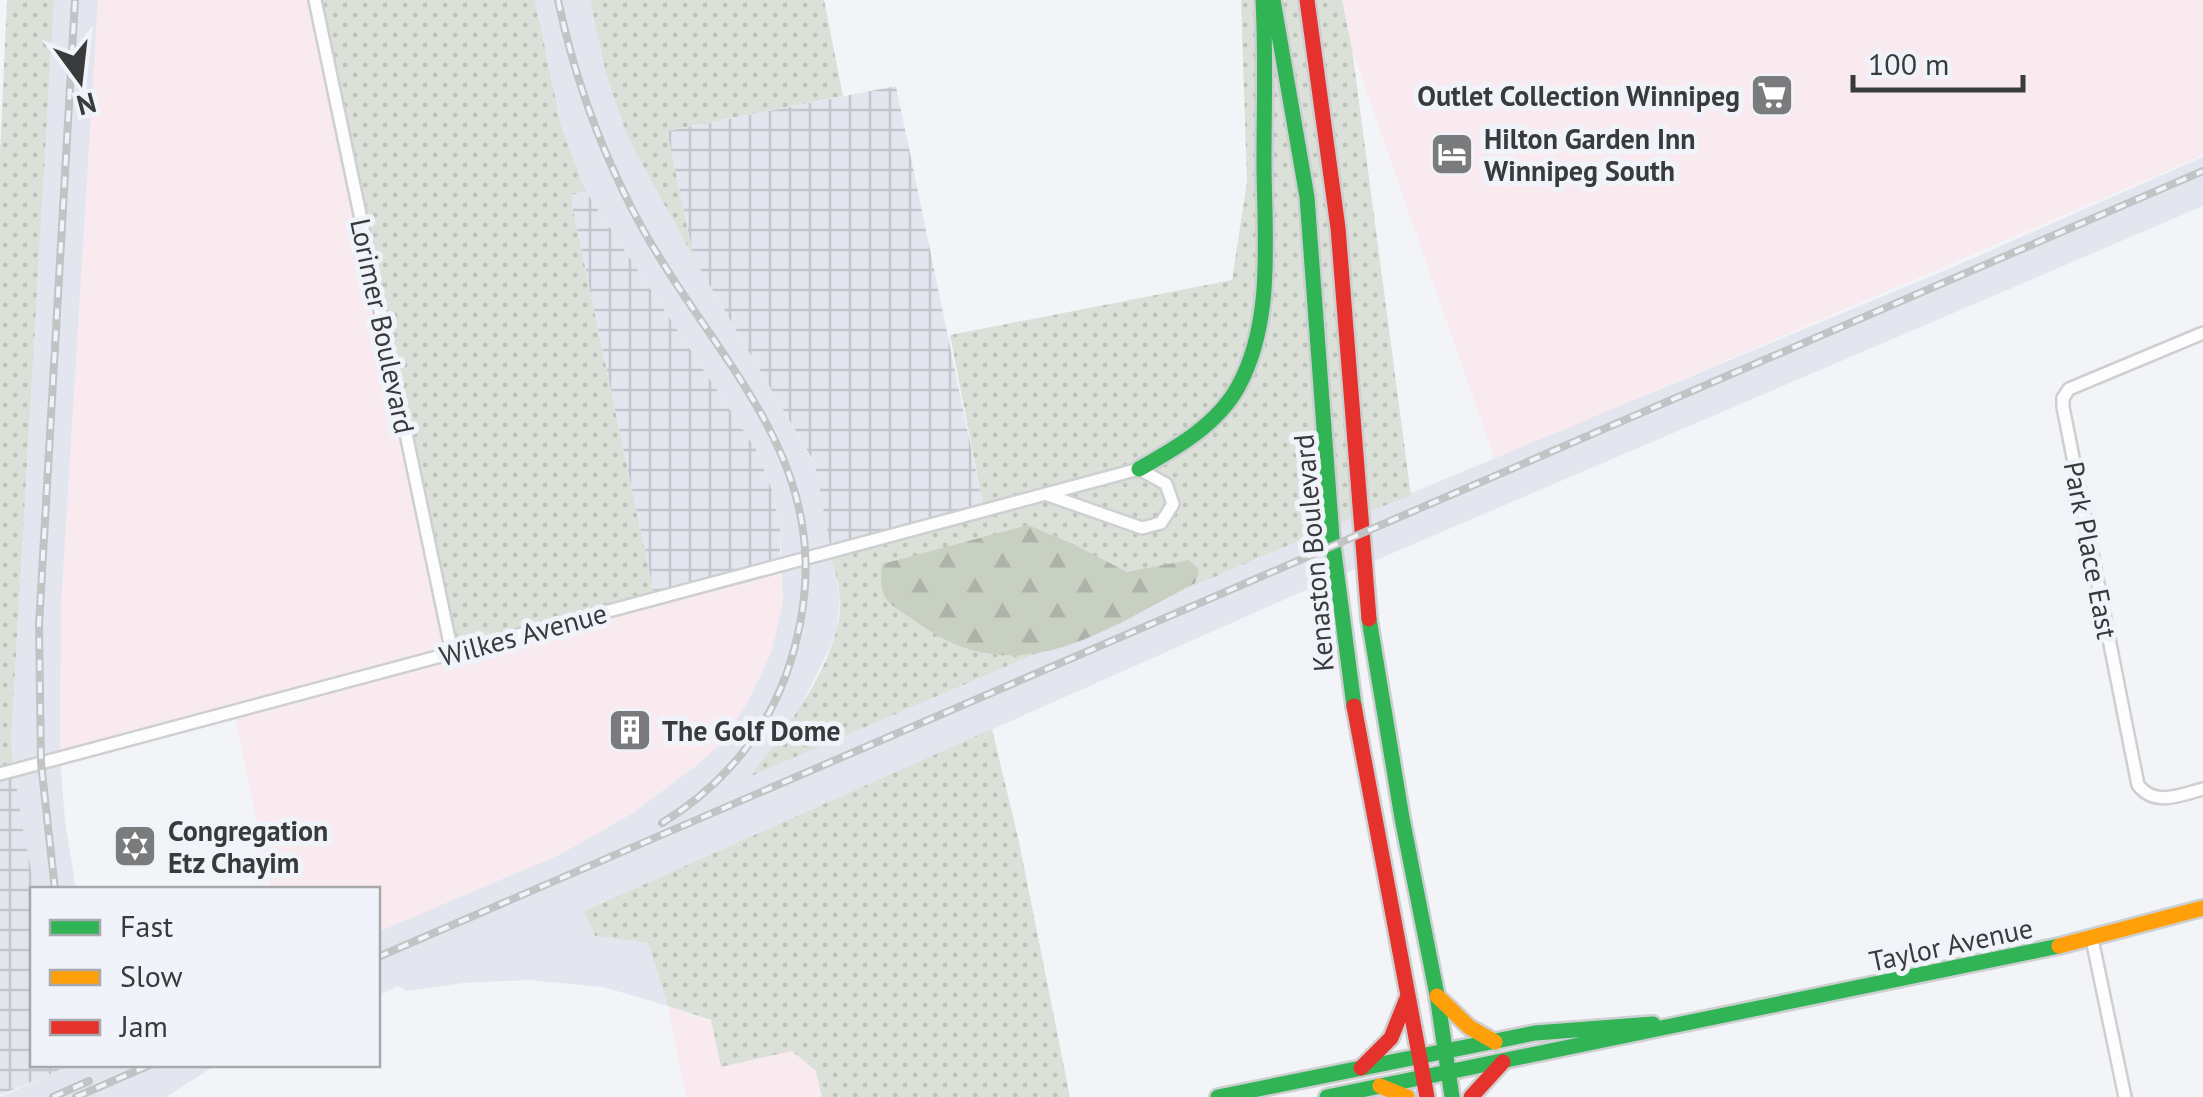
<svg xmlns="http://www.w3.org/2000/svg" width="2203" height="1097" viewBox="0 0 2203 1097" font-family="'PT Sans',sans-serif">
<defs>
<pattern id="industrial-grid" width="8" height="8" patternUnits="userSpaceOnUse" patternTransform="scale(2.5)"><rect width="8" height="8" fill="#e3e6ef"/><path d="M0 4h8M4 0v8" fill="none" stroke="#c4c6ce"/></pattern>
<pattern id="grass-dots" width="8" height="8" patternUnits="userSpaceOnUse" patternTransform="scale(2.5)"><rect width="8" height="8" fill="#dbe1d9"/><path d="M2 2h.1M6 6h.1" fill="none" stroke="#bdc2bb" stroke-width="1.8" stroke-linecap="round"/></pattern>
<pattern id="forest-firs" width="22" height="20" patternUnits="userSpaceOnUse" patternTransform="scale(2.5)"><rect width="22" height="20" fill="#c8d0c2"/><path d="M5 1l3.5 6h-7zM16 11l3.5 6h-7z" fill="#adb3a8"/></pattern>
</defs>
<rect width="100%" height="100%" fill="#f2f4f7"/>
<!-- commercial -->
<path fill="#f8eaee" d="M98,0H315L452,652L780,565L783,603L772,650L750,698L725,739L696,766L633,813L559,855L378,932V890L271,889L234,712L60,758L61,606Z
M1342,0H2203V155L1495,460L1352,49Z
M668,1006L792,1051L816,1071L822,1097H686Z"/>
<!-- industrial -->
<path fill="url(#industrial-grid)" d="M896,86L984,510L830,552L815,464L694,259L667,131Z
M585,190L756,449L772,490L780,529V565L655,599L570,196Z
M14,770L35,889L32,890V1064L72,1065L0,1095V774Z"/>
<!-- built -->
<path fill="#e3e6ef" d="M54,0H98L61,606L60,758L65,821L76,889H35L22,824L11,740Z
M535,0H590L606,74L628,138L694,259L815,465L840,599L836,635L795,718L751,776L1359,515L1953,267L2203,157V206L1290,597L584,911L595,936L648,943L668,1006L603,987L529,980L463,983L406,991L398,986L378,995V932L559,855L633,813L696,766L725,739L750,698L772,650L783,603L780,529L772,490L756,449L585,190L561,125Z
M72,1064H216V1065L166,1097H0Z"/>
<!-- grass -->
<path fill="url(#grass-dots)" d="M7,0H54L11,740L14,770L0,774V154Z
M315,0H535L561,125L585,190L570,196L655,599L452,653Z
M590,0H824L843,96L667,131L694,259L628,138L606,74Z
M1241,0H1254L1257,24L1270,56L1274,57L1261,0H1342L1352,49L1411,496L1359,515L749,777C783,734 844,656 840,598C839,583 833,567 830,552L984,510L950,335L1232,280L1247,182Z
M992,729L1019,842L1070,1097H822L816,1071L792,1051L721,1067L711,1020L668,1006L648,943L595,936L584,911Z"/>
<!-- forest -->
<path fill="url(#forest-firs)" d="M1028,525L1073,544L1127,572L1189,560L1199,570L1195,583C1103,631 1017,695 918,623C888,602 878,603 882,564Z"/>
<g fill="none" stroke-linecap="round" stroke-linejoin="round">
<!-- street casing -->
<g stroke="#cdcfd1" stroke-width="16">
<path id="street" d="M315,0L452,653
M2203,333L2069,389L2063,398V407L2138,785C2155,807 2180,795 2203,789
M0,774L1139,469L1166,484L1173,504L1161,523L1142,528L1045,494
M2092,939L2125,1097"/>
</g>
<!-- fast casing -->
<g stroke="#cdcfd1" stroke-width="20">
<path id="fast" d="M1273,0L1307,197L1332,537L1354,706
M1139,469C1176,448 1217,425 1238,387C1275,320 1264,234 1264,161C1264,107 1266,54 1263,0
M1369,619L1402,818L1437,995L1452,1097
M1218,1097L1535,1033L1653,1024
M1327,1097L2059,946"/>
</g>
<!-- slow casing -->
<g stroke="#cdcfd1" stroke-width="20">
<path id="slow" d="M2059,946L2203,908
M1437,996L1469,1027L1495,1042
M1380,1086L1407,1097"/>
</g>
<!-- jam casing -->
<g stroke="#cdcfd1" stroke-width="20">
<path id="jam" d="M1307,0L1338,228L1369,619
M1354,706L1427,1097
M1361,1068L1391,1038L1407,998
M1471,1097L1503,1062"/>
</g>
<!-- street -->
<use href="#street" stroke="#fdfdfe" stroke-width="11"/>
<!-- fast -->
<use href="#fast" stroke="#30b455" stroke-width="15"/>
<!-- slow -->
<use href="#slow" stroke="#ff9f0a" stroke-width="15"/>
<!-- jam -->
<use href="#jam" stroke="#e5322d" stroke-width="15"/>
<!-- rail casing -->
<g stroke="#c2c3c4" stroke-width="8">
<path id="rail" d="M558,0C573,72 598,142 631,207C712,366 851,462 791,660C770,730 724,785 662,823
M55,890L41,763L39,625L75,0
M378,957L2203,171
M53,1097L89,1081
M76,1097L152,1064"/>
</g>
<!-- rail -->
<use href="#rail" stroke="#f0f3f9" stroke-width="4" stroke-dasharray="11" stroke-linecap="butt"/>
</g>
<!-- icons -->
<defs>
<g id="supermarket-square" transform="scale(2.25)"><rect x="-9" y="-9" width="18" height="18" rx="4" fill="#7a7b7d" stroke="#f0f3f9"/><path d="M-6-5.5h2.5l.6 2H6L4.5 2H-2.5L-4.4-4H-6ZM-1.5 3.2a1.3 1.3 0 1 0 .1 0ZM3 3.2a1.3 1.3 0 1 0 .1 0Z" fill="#fff"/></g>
<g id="hotel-square" transform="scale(2.25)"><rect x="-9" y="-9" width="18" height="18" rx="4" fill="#7a7b7d" stroke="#f0f3f9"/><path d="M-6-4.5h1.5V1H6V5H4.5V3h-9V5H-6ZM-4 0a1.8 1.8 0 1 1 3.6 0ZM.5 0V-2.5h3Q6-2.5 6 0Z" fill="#fff"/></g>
<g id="building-square" transform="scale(2.25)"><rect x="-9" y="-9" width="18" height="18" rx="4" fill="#7a7b7d" stroke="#f0f3f9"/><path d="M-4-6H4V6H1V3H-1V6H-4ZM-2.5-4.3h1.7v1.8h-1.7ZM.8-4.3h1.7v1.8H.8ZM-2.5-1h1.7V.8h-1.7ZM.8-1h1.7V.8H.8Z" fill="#fff"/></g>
<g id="synagogue-square" transform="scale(2.25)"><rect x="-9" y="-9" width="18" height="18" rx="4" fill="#7a7b7d" stroke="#f0f3f9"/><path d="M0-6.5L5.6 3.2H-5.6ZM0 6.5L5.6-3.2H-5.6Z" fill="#fff"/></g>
</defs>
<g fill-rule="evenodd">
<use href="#supermarket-square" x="1772" y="95"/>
<use href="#hotel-square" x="1452" y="154"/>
<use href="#building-square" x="630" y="730"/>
<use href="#synagogue-square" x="135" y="846"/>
</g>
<g text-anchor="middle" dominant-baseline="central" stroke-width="10" stroke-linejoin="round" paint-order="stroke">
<!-- poi labels -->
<g font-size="28" font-weight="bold" fill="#393a3c" stroke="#f0f3f9" text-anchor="start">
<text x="1740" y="95" text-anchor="end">Outlet Collection Winnipeg</text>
<text x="1484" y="138">Hilton Garden Inn<tspan x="1484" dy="32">Winnipeg South</tspan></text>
<text x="662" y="730">The Golf Dome</text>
<text x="168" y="830">Congregation<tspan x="168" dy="32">Etz Chayim</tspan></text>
</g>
<!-- street labels -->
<g font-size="28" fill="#393a3c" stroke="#f0f3f9">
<text transform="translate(383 326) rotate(78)">Lorimer Boulevard</text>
<text transform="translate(2091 550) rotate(79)">Park Place East</text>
<text transform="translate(1313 553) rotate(-95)">Kenaston Boulevard</text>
<text transform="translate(523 634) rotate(-15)">Wilkes Avenue</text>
<text transform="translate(1951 944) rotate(-12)">Taylor Avenue</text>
</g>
</g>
<!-- legend -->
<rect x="30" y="887" width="350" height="180" fill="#f0f3f9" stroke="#a7a9ad" stroke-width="2.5"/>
<rect x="50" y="920" width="50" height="15" fill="#30b455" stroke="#a7a9ad" stroke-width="2.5"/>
<text x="120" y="937" font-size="30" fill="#393a3c">Fast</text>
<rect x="50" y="970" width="50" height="15" fill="#ff9f0a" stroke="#a7a9ad" stroke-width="2.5"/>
<text x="120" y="987" font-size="30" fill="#393a3c">Slow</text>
<rect x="50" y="1020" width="50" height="15" fill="#e5322d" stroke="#a7a9ad" stroke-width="2.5"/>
<text x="120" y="1037" font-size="30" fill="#393a3c">Jam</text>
<!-- north arrow -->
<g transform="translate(80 80) rotate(165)" stroke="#f0f3f9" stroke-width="8" paint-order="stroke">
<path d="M0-8L18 38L0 25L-18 38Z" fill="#393a3c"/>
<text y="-15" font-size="28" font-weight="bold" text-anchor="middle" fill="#393a3c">N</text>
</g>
<!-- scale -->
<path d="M1853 75v15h170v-15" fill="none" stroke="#393a3c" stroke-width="5"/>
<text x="1868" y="75" font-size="30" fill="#393a3c" stroke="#f0f3f9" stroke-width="8" paint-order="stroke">100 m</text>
</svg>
